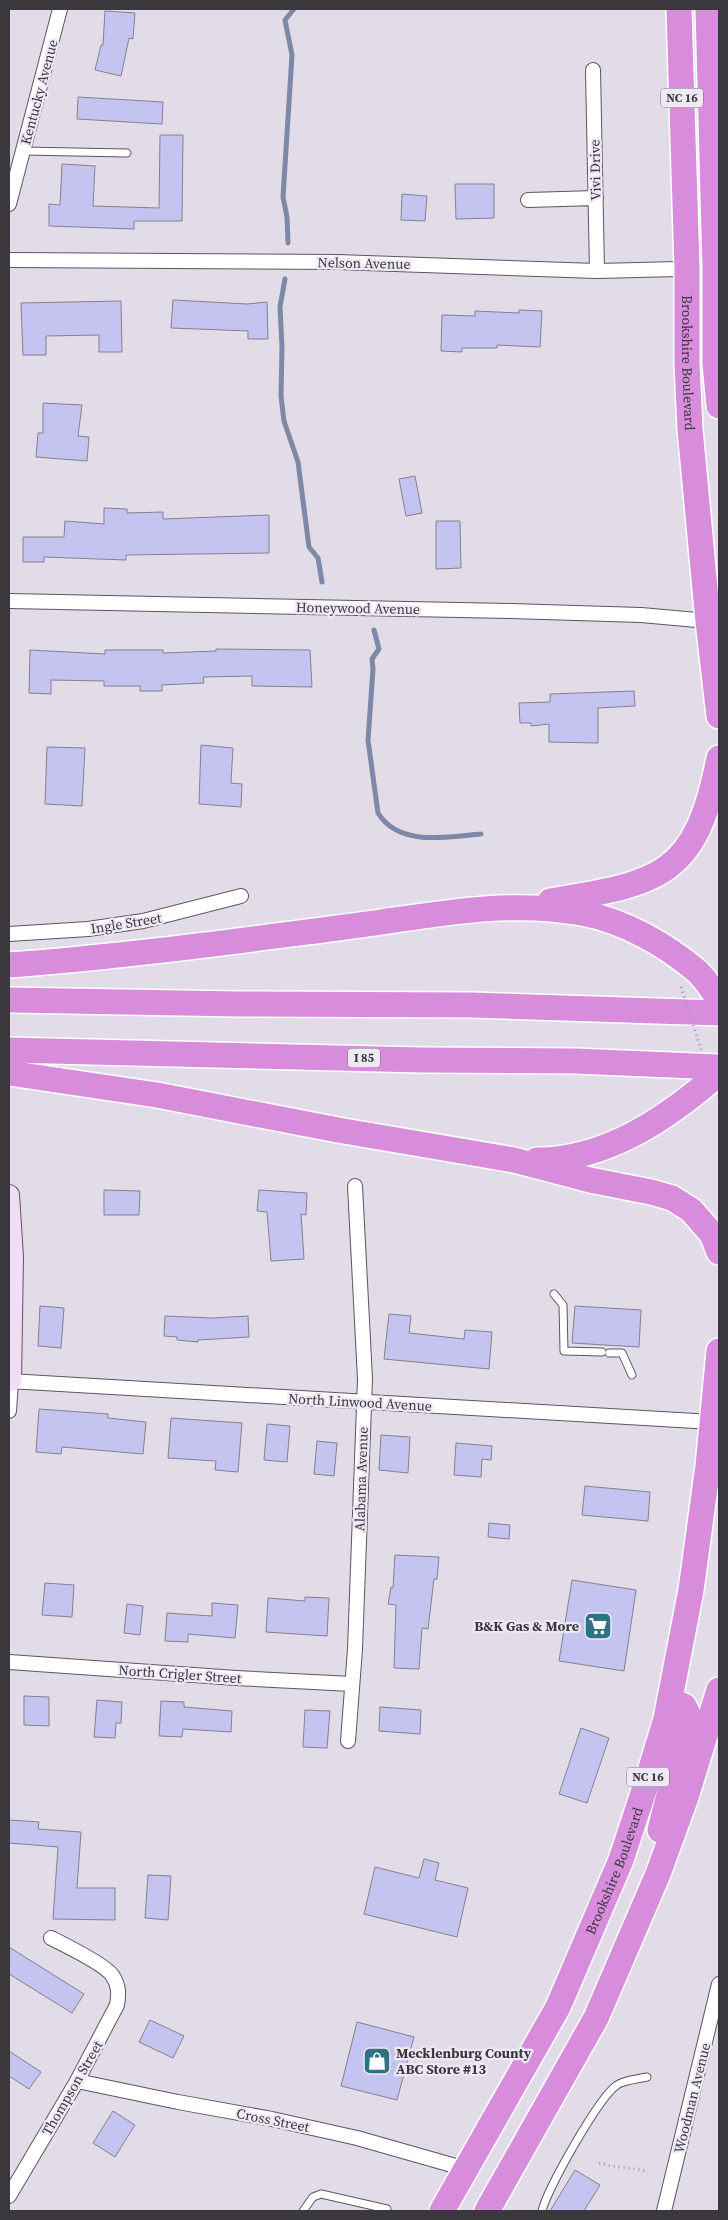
<svg xmlns="http://www.w3.org/2000/svg" width="728" height="2220" viewBox="0 0 728 2220" font-family="'Source Serif 4',serif">
<rect width="100%" height="100%" fill="#e1dce8"/>
<g fill="none" stroke-linecap="round" stroke-linejoin="round">
<!-- stream -->
<path stroke="#7e88a7" stroke-width="5" d="M288,243L287,217L283,197L292,55L285,20L294,9
M285,279L280,307L282,347L281,396L284,421L298,462L309,547L318,558L322,582
M374,630L379,649L372,659L373,669L368,740L378,813C399,847 447,837 481,834"/>
</g>
<!-- building -->
<path fill="#c5c3f0" stroke="#82828d" d="M105,11L135,13L133,39L129,38L121,76L95,70L101,45H103Z
M78,97L163,102L162,124L77,119Z
M160,135H183L182,221H134V229L49,226V204L60,205L62,164L95,166L93,206L159,208Z
M455,184H494V218L456,219Z
M402,194L427,196L425,221L401,220Z
M173,300L247,304L267,302L268,339H248V331L171,328Z
M121,301L122,352H99V335L46,336V355H23L21,303Z
M519,310L542,311L540,347L497,345V348H462V352L441,351L442,315L475,316V311L519,313Z
M43,403L82,405L78,436L89,437L87,461L36,457L38,433H43Z
M415,476L422,513L406,516L399,479Z
M104,508L127,509V513L163,512V519L269,515V553L126,555V560L44,557V562H23V537H64L65,521L104,524Z
M436,521H460L461,568L436,569Z
M216,649L310,650L312,687L252,686V676L203,677L204,683L162,685V691H140V686H104V681L51,680V694L29,693L30,650L105,654V650H163V653L216,651Z
M634,691L635,706L598,708V743L549,742V724L531,726V723H520L519,703L550,702V694Z
M201,745L233,748L231,783L242,784L241,807L199,804Z
M47,747L85,748L82,806L45,804Z
M104,1190L140,1191L139,1215H104Z
M259,1190L307,1193L306,1215L301,1214L304,1259L271,1261L267,1212L257,1211Z
M40,1306L64,1308L61,1348L38,1346Z
M575,1306L641,1310L639,1347L572,1343Z
M389,1314L411,1316L409,1333L464,1339L465,1330L492,1332L489,1369L384,1359Z
M165,1316L212,1318L248,1316L249,1337L198,1340V1342L177,1340V1337L164,1336Z
M39,1409L108,1414V1418L146,1422L143,1454L62,1447L61,1454L36,1452Z
M171,1418L242,1423L238,1472L215,1470L216,1461L168,1458Z
M267,1424L290,1426L287,1462L264,1460Z
M381,1435L410,1437L408,1473L379,1470Z
M317,1441L337,1443L334,1476L314,1474Z
M456,1443L492,1446L491,1460L482,1459L481,1477L454,1475Z
M585,1486L650,1492L648,1521L582,1515Z
M489,1523L510,1525L509,1539L488,1537Z
M395,1555L439,1557L437,1579H434L428,1629L422,1628L419,1669L394,1668L396,1605L388,1604L391,1587L393,1588Z
M572,1580L636,1590L624,1671L559,1661Z
M45,1583L74,1585L72,1617L42,1615Z
M305,1597L329,1598L327,1636L266,1632L268,1598L305,1601Z
M212,1603L238,1605L235,1638L188,1634V1642L165,1641L167,1613L212,1616Z
M127,1604L143,1606L140,1635L124,1633Z
M24,1696L49,1697V1726L24,1725Z
M97,1700L122,1702L121,1723H116L115,1738L94,1737Z
M161,1701L184,1702V1707L232,1711L231,1732L183,1729L182,1737L159,1736Z
M380,1707L421,1710L420,1734L379,1731Z
M305,1710L330,1711L327,1748L303,1747Z
M581,1728L609,1738L587,1803L559,1794Z
M9,1820L39,1822L38,1829L81,1832L77,1888H115V1920L53,1919L58,1847L9,1843Z
M424,1859L439,1863L435,1880L468,1888L457,1937L364,1914L375,1867L419,1878Z
M148,1875L171,1876L168,1920L145,1918Z
M9,1947L84,1994L72,2013L9,1974Z
M150,2020L184,2036L173,2058L139,2042Z
M357,2022L414,2037L397,2100L341,2086Z
M9,2051L41,2072L29,2089L9,2076Z
M113,2111L135,2125L115,2157L93,2143Z
M575,2170L600,2185L584,2211H550Z"/>
<g fill="none" stroke-linecap="round" stroke-linejoin="round">
<!-- lane casing -->
<g stroke="#5b5660" stroke-width="9">
<path id="lane" d="M23,151L127,153
M554,1294L563,1305L564,1351L602,1352
M609,1353H622L632,1375
M303,2211L313,2197L321,2194L387,2209
M542,2211C547,2189 599,2097 617,2085C624,2080 638,2079 647,2077"/>
</g>
<!-- street casing -->
<g stroke="#5b5660" stroke-width="16">
<path id="street" d="M593,70L597,271
M528,200L596,198
M9,204L60,9
M9,260L337,262L597,271L719,268
M9,601L511,611L641,615L708,621
M9,934L88,929L143,921L241,896
M9,1381L712,1422
M9,1411L11,1381
M9,1662L236,1678L352,1684
M348,1741L355,1649L365,1379L355,1186
M77,2081L178,2102L272,2119L357,2138L466,2169
M9,2196L77,2081L117,2005C119,1994 119,1985 112,1975C104,1964 65,1945 51,1938
M664,2211L719,1984"/>
</g>
<!-- secondary casing -->
<g stroke="#5b5660" stroke-width="22">
<path id="secondary" d="M9,1195L13,1257L11,1381"/>
</g>
<!-- highway casing -->
<g stroke="#fff" stroke-width="28">
<g id="highway">
<path id="s1" d="M679,9L687,268V364L690,429L708,621L719,716"/>
<path d="M708,9L715,268V363L719,406"/>
<path d="M550,901C660,883 696,877 719,758"/>
<path d="M9,965C119,957 229,942 338,928C421,918 498,898 582,913C624,921 665,944 698,972C706,980 712,990 719,999"/>
<path d="M9,1000L240,1004L471,1005L719,1013"/>
<path d="M9,1050L422,1060L575,1061L719,1067"/>
<path d="M9,1073L157,1095L338,1130L514,1160L590,1180L651,1192L672,1198L691,1210L712,1234L719,1252"/>
<path d="M537,1160C607,1160 669,1117 719,1073"/>
<path d="M660,1830L688,1720V1714L684,1706L670,1700"/>
<path id="s2" d="M442,2211L558,2007L621,1860L649,1775L666,1719L691,1590L708,1466L719,1351"/>
<path d="M487,2211L596,2018L658,1874L686,1797L719,1690"/>
</g>
</g>
<!-- path -->
<path stroke="#9f9ba4" stroke-width="3" stroke-dasharray="1 4" stroke-linecap="butt" d="M599,2163C615,2168 630,2167 645,2171"/>
<!-- lane -->
<use href="#lane" stroke="#fff" stroke-width="7"/>
<!-- street -->
<use href="#street" stroke="#fff" stroke-width="14"/>
<!-- secondary -->
<use href="#secondary" stroke="#f3ddf4" stroke-width="20"/>
<!-- highway -->
<use href="#highway" stroke="#d88ddc" stroke-width="25"/>
<!-- path-bridge -->
<path stroke="#9f9ba4" stroke-width="3" stroke-dasharray="1 4" stroke-linecap="butt" d="M681,987L702,1053"/>
</g>
<!-- icons -->
<defs>
<g id="supermarket-square" transform="scale(1.4375)"><rect x="-9" y="-9" width="18" height="18" rx="4" fill="#2d7480" stroke="#efe9f6"/><path d="M-6-5.5h2.5l.6 2H6L4.5 2H-2.5L-4.4-4H-6ZM-1.5 3.2a1.3 1.3 0 1 0 .1 0ZM3 3.2a1.3 1.3 0 1 0 .1 0Z" fill="#fff"/></g>
<g id="shop-square" transform="scale(1.4375)"><rect x="-9" y="-9" width="18" height="18" rx="4" fill="#2d7480" stroke="#efe9f6"/><path d="M-5-2.5h2.3a2.7 3.5 0 0 1 5.4 0H5L5.5 6h-11ZM-1.5-2.5h3a1.5 2.3 0 0 0-3 0Z" fill="#fff"/></g>
</defs>
<g fill-rule="evenodd">
<use href="#supermarket-square" x="598" y="1626"/>
<use href="#shop-square" x="377" y="2061"/>
</g>
<g text-anchor="middle" dominant-baseline="central" stroke-width="4.5" stroke-linejoin="round" paint-order="stroke">
<!-- shield labels -->
<g fill="#efe9f6" stroke="#706d74" stroke-width="1">
<rect x="661" y="88.5" width="42" height="19" rx="4"/>
<rect x="348" y="1048.5" width="32" height="19" rx="4"/>
<rect x="627" y="1767.5" width="42" height="19" rx="4"/>
</g>
<g font-size="12" font-weight="bold" fill="#3a383d">
<text x="682" y="98">NC 16</text>
<text x="364" y="1058">I 85</text>
<text x="648" y="1777">NC 16</text>
</g>
<!-- street labels -->
<g font-size="14" fill="#3a383d" stroke="#efe9f6">
<text transform="translate(39 92) rotate(-75)">Kentucky Avenue</text>
<text transform="translate(595 170) rotate(-91)">Vivi Drive</text>
<text transform="translate(364 263) rotate(1)">Nelson Avenue</text>
<text stroke="none"><textPath href="#s1" startOffset="354">Brookshire Boulevard</textPath></text>
<text transform="translate(358 608) rotate(1)">Honeywood Avenue</text>
<text transform="translate(126 923) rotate(-9)">Ingle Street</text>
<text transform="translate(360 1402) rotate(3)">North Linwood Avenue</text>
<text transform="translate(361 1479) rotate(-88)">Alabama Avenue</text>
<text transform="translate(180 1674) rotate(4)">North Crigler Street</text>
<text stroke="none"><textPath href="#s2" startOffset="382">Brookshire Boulevard</textPath></text>
<text transform="translate(72 2088) rotate(-60)">Thompson Street</text>
<text transform="translate(692 2098) rotate(-76)">Woodman Avenue</text>
<text transform="translate(273 2120) rotate(11)">Cross Street</text>
</g>
<!-- poi labels -->
<g font-size="14" font-weight="bold" fill="#3a383d" stroke="#efe9f6" text-anchor="end">
<text x="579" y="1626">B&amp;K Gas &amp; More</text>
<text x="396" y="2053" text-anchor="start">Mecklenburg County<tspan x="396" dy="16">ABC Store #13</tspan></text>
</g>
</g>
<!-- border -->
<rect width="728" height="2220" fill="none" stroke="#3a383d" stroke-width="20"/>
</svg>
